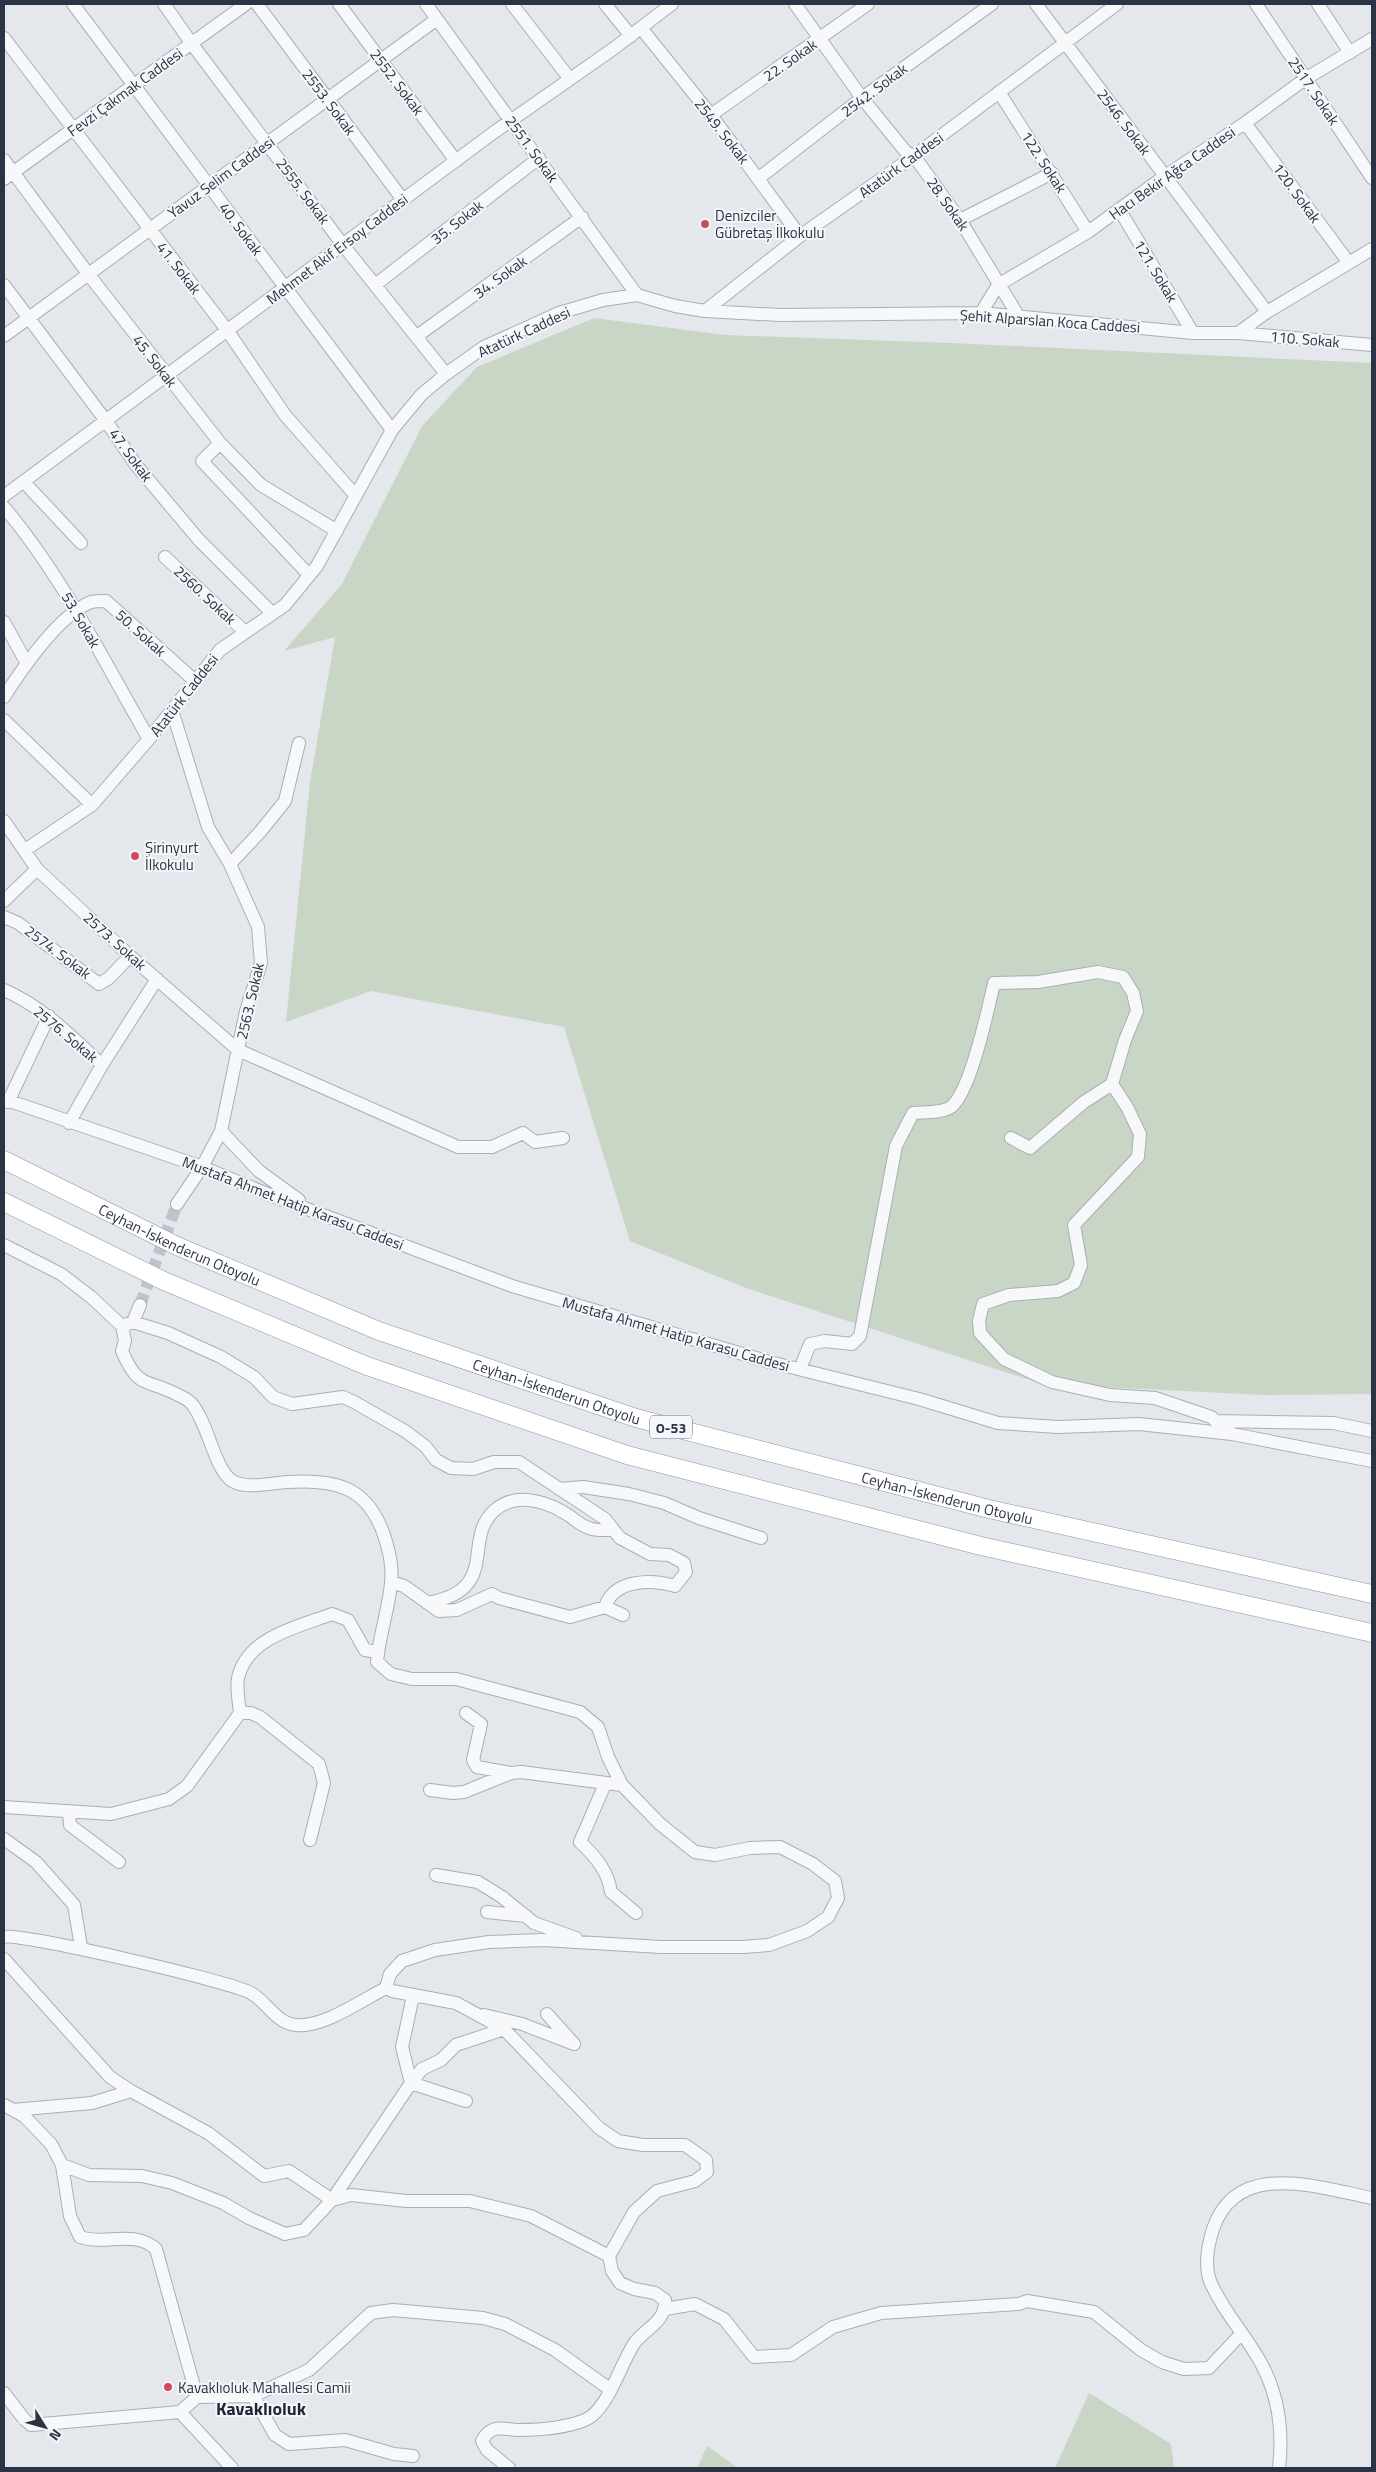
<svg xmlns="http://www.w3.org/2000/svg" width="1376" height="2472" viewBox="0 0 1376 2472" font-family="'Titillium Web',sans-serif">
<rect width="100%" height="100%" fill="#e4e7ec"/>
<!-- green -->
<path fill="#c9d6c5" d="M594,318L725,335L951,343L1372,363V1394L1264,1395L1042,1384L746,1288L630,1241L564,1027L371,991L286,1022L310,782L335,637L284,651L342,584L422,426L477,367Z
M1089,2393L1171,2444L1174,2468H1055Z
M707,2446L738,2468H697Z"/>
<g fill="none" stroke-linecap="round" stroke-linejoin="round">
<!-- minor-tunnel -->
<path stroke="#bfc3cb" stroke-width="12" stroke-dasharray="12 6" stroke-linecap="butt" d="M140,1305L177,1204"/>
<!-- minor casing -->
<g stroke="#a9aeb7" stroke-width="14">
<path id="minor" d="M73,4L392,430
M164,4L192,44L343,245L446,374
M257,4L403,200
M339,4L456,161
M426,4L637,295
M512,4L570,79
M605,4L631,36
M795,4L862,98L906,152L914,156L960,220L1019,317
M1036,4L1267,312
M1256,4L1372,178
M1318,4L1350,53
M641,28L711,115L800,236
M4,38L227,330L285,415L356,496
M999,92L1088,232
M711,115L868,4
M1245,123L1349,263
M4,160L89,275L220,443L261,485L337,531
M759,178L862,98L992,4
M4,179L246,4
M1119,209L1193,333
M960,220L1052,173
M4,285L106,421L136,465L199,540L272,613
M375,285L539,158
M705,311L800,236L914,156L1117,4
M981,313L998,285L1088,232L1165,176L1245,123L1305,79L1372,39
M1238,333L1267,312L1372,249
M4,336L437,19
M417,336L582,217
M220,443L202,461L309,575
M24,482L81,543
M4,496L493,133L613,49L672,4
M4,507C63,577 103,660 149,739
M165,557L245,632
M4,622L26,662
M4,697C22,669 59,615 91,602C95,601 101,601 106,601L195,681
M172,710L208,827L230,864L258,927L261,963L246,1011L221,1131L202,1167L177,1204
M4,720L92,805
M4,821L37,869L130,956L238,1050L458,1147H492L523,1133L535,1142L563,1138
M25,850L92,805L149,739L220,650L285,605L317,566L392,430L421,395L446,374L484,347L559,313L603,300L637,295L675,306L705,311L780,315L981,313L1193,333H1238L1372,345
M230,864L260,832L285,801L299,743
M4,901L37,869
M4,917L18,923L99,984L109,978L130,956
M4,990C43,1007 71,1036 102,1065
M4,1099L202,1167L270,1195L512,1286L770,1362L919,1399L998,1423L1058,1427L1139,1424L1232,1434L1372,1461
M8,1102L49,1016
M69,1123L102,1065L157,979
M221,1131L259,1171L299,1200
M1011,1138L1030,1148L1084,1102L1112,1084
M4,1245L61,1274L91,1297L122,1326
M133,1322L140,1305
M800,1369L810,1344L825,1341L852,1344L860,1336L896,1146L913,1113C923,1112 943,1113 951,1107C971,1091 988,1009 994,983L1038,982L1098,972L1123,977L1133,993L1137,1011L1125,1040L1112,1084L1127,1107L1140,1134L1138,1157L1074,1225L1081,1265L1074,1283L1058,1291L1009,1295L983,1304L979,1321L980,1333L1004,1359L1052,1382L1110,1395L1155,1398L1211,1417L1232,1434
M1216,1421L1333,1423L1372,1431
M559,1489L583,1487L629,1494L664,1503L699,1518L761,1538
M391,1582L404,1586L439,1611L457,1610L492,1594L499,1598L570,1617L605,1607
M427,1603C502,1590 461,1539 495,1510C514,1493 543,1500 563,1512C573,1517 579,1525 589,1528C596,1531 605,1530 612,1530
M240,1713H251L260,1717L319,1764L324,1783L310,1840
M466,1713L481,1724L473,1760L477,1767L511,1773L521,1772L622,1785
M605,1784L580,1842C595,1856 608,1871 611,1892L636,1913
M430,1790L453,1793L464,1792L511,1773
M4,1807L111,1814L169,1799L187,1786L240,1713C239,1702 236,1688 238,1678C247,1637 298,1627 332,1614L348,1620L365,1650L378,1652
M69,1811L70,1825L119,1862
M4,1839L36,1862L74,1905L81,1947
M436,1875L478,1882L502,1897L534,1923L576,1938
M487,1912L526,1916
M4,1937C18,1932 233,1982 251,1993C267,2002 277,2024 296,2025C323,2028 362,2000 386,1988
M4,1959L110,2077L131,2091L208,2133L264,2176L289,2171L332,2200L411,2083L402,2047L413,1996
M484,2015L522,2024L574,2044L547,2014
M466,2101L411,2083L422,2069L441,2060L456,2045L504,2029
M4,2105L24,2116L51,2144L62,2165L70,2216L80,2237C106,2246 134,2229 156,2249L197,2397
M13,2110L92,2103L131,2091
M62,2165L89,2175L142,2176L172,2183L223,2203L249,2218L285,2234L304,2230L332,2200L351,2195L406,2201H470L531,2216L609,2256
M665,2309L695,2304L724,2319L754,2357L791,2355L833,2327L881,2313L1019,2304L1027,2301L1094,2312L1141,2350L1162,2362L1184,2369L1209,2368L1241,2334
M4,2393L24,2419L31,2425L180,2412L197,2397L253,2396L309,2370L371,2313L393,2310L483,2318L505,2324L555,2350L611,2390
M253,2396L275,2435L289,2444L345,2440L394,2454L413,2456
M180,2412L232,2468
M509,2468L487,2450L482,2441C485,2435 488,2431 495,2429C502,2427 510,2430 518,2430C540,2430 565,2428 585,2420C608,2411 621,2361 636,2341C648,2327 666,2321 665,2300L655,2293L634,2289L620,2283L612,2271L609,2256L634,2212L657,2191L695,2181L707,2172L706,2160L685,2145H643L618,2141L599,2128L504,2029L456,2003L392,1991L386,1988L390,1974L402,1961L435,1950L489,1942L543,1940L661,1947H743L769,1945L807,1931L828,1917L838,1898L835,1881L813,1864L780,1847L750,1848L715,1855L695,1852L660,1824L622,1785L608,1757L598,1727L580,1712L456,1679H412L391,1674L377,1662C379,1635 389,1609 391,1583C393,1566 389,1551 384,1535C367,1486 335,1479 287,1482C271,1483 245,1490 231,1480C214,1468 208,1422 191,1403C188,1400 183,1397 178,1395C147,1378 139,1391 122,1351L125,1341L122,1326L133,1322L168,1333L221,1357L254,1377L273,1397L292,1404L343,1397L354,1402L405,1431L425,1446L436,1460L451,1468L473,1469L494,1462H519L605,1519L620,1538L650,1554L669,1555L684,1563L686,1572L675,1586C651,1579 614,1579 605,1607L623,1615
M1279,2468C1283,2433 1279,2397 1262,2365C1247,2336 1223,2312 1210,2281C1204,2265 1208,2245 1213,2229C1237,2158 1319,2188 1372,2198"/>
</g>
<!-- highway casing -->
<g stroke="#8b94a3" stroke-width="19">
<g id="highway">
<path id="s1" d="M4,1160L177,1246L379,1331L636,1418L989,1509L1372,1594"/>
<path d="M4,1202L164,1281L367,1366L627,1455L981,1546L1372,1633"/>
</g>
</g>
<!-- minor -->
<use href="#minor" stroke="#f7f8fa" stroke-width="12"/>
<!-- highway -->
<use href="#highway" stroke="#fff" stroke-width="18"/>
</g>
<!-- markers -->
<g fill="#d1495b" stroke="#f4f6f9" stroke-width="2">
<circle cx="705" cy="224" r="5"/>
<circle cx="135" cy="856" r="5"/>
<circle cx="168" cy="2387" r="5"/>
</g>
<g text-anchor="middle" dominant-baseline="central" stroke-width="4" stroke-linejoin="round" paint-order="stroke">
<!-- shield labels -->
<rect fill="#f4f6f9" stroke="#676e7b" stroke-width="1" x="650" y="1415.5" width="42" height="23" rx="4"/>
<g font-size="14" font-weight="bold" fill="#2b3445">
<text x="671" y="1427">O-53</text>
</g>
<!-- street labels -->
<g font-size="15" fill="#2b3445" stroke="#f4f6f9">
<text transform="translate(790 60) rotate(-35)">22. Sokak</text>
<text transform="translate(397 82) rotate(53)">2552. Sokak</text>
<text transform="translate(874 90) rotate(-37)">2542. Sokak</text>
<text transform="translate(1314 91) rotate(56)">2517. Sokak</text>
<text transform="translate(125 92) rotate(-36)">Fevzi Çakmak Caddesi</text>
<text transform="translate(329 102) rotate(53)">2553. Sokak</text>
<text transform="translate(1124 122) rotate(53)">2546. Sokak</text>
<text transform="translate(722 131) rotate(52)">2549. Sokak</text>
<text transform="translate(532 149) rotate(54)">2551. Sokak</text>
<text transform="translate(1044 162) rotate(57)">122. Sokak</text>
<text transform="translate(901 165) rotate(-36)">Atatürk Caddesi</text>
<text transform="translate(1172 173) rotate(-35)">Hacı Bekir Ağca Caddesi</text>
<text transform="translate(221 177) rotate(-36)">Yavuz Selim Caddesi</text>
<text transform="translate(303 191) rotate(53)">2555. Sokak</text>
<text transform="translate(1297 193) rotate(54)">120. Sokak</text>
<text transform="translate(948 204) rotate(55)">28. Sokak</text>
<text transform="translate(457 222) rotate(-38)">35. Sokak</text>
<text transform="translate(241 229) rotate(53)">40. Sokak</text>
<text transform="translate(337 249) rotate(-37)">Mehmet Akif Ersoy Caddesi</text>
<text transform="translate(179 268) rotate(52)">41. Sokak</text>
<text transform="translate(1156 271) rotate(59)">121. Sokak</text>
<text transform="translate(500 277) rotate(-36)">34. Sokak</text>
<text transform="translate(1050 321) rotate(4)">Şehit Alparslan Koca Caddesi</text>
<text transform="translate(524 332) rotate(-25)">Atatürk Caddesi</text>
<text transform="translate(1305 339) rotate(5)">110. Sokak</text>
<text transform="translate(155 361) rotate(52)">45. Sokak</text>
<text transform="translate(131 455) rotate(54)">47. Sokak</text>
<text transform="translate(205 595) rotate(43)">2560. Sokak</text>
<text transform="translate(81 620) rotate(60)">53. Sokak</text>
<text transform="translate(141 633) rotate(42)">50. Sokak</text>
<text transform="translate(184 695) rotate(-52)">Atatürk Caddesi</text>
<text transform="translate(115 941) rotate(42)">2573. Sokak</text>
<text transform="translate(58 952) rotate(37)">2574. Sokak</text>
<text transform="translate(250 1001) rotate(-77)">2563. Sokak</text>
<text transform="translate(66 1034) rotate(40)">2576. Sokak</text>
<text transform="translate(293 1203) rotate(21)">Mustafa Ahmet Hatip Karasu Caddesi</text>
<text stroke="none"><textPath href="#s1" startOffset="195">Ceyhan-İskenderun Otoyolu</textPath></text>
<text transform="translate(676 1334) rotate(16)">Mustafa Ahmet Hatip Karasu Caddesi</text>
<text stroke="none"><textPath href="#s1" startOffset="600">Ceyhan-İskenderun Otoyolu</textPath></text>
<text stroke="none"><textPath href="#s1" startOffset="1005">Ceyhan-İskenderun Otoyolu</textPath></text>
</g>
<!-- poi labels -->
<g font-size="15" fill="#2b3445" stroke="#f4f6f9" text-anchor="start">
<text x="715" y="215">Denizciler<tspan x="715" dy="17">Gübretaş İlkokulu</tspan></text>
<text x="145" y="847">Şirinyurt<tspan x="145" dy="17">İlkokulu</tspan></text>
<text x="178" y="2387">Kavaklıoluk Mahallesi Camii</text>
</g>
<!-- quarter labels -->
<g font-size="18" font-weight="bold" fill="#1d2536" stroke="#f4f6f9">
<text x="261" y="2408">Kavaklıoluk</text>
</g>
</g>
<!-- border -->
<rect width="1376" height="2472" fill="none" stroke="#2b3445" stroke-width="10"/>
<!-- north arrow -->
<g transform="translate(45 2427) rotate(127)" stroke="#f4f6f9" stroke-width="4" paint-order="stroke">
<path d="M0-4L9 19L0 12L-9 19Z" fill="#2b3445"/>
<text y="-8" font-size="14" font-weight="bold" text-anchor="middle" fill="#2b3445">N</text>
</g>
</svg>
